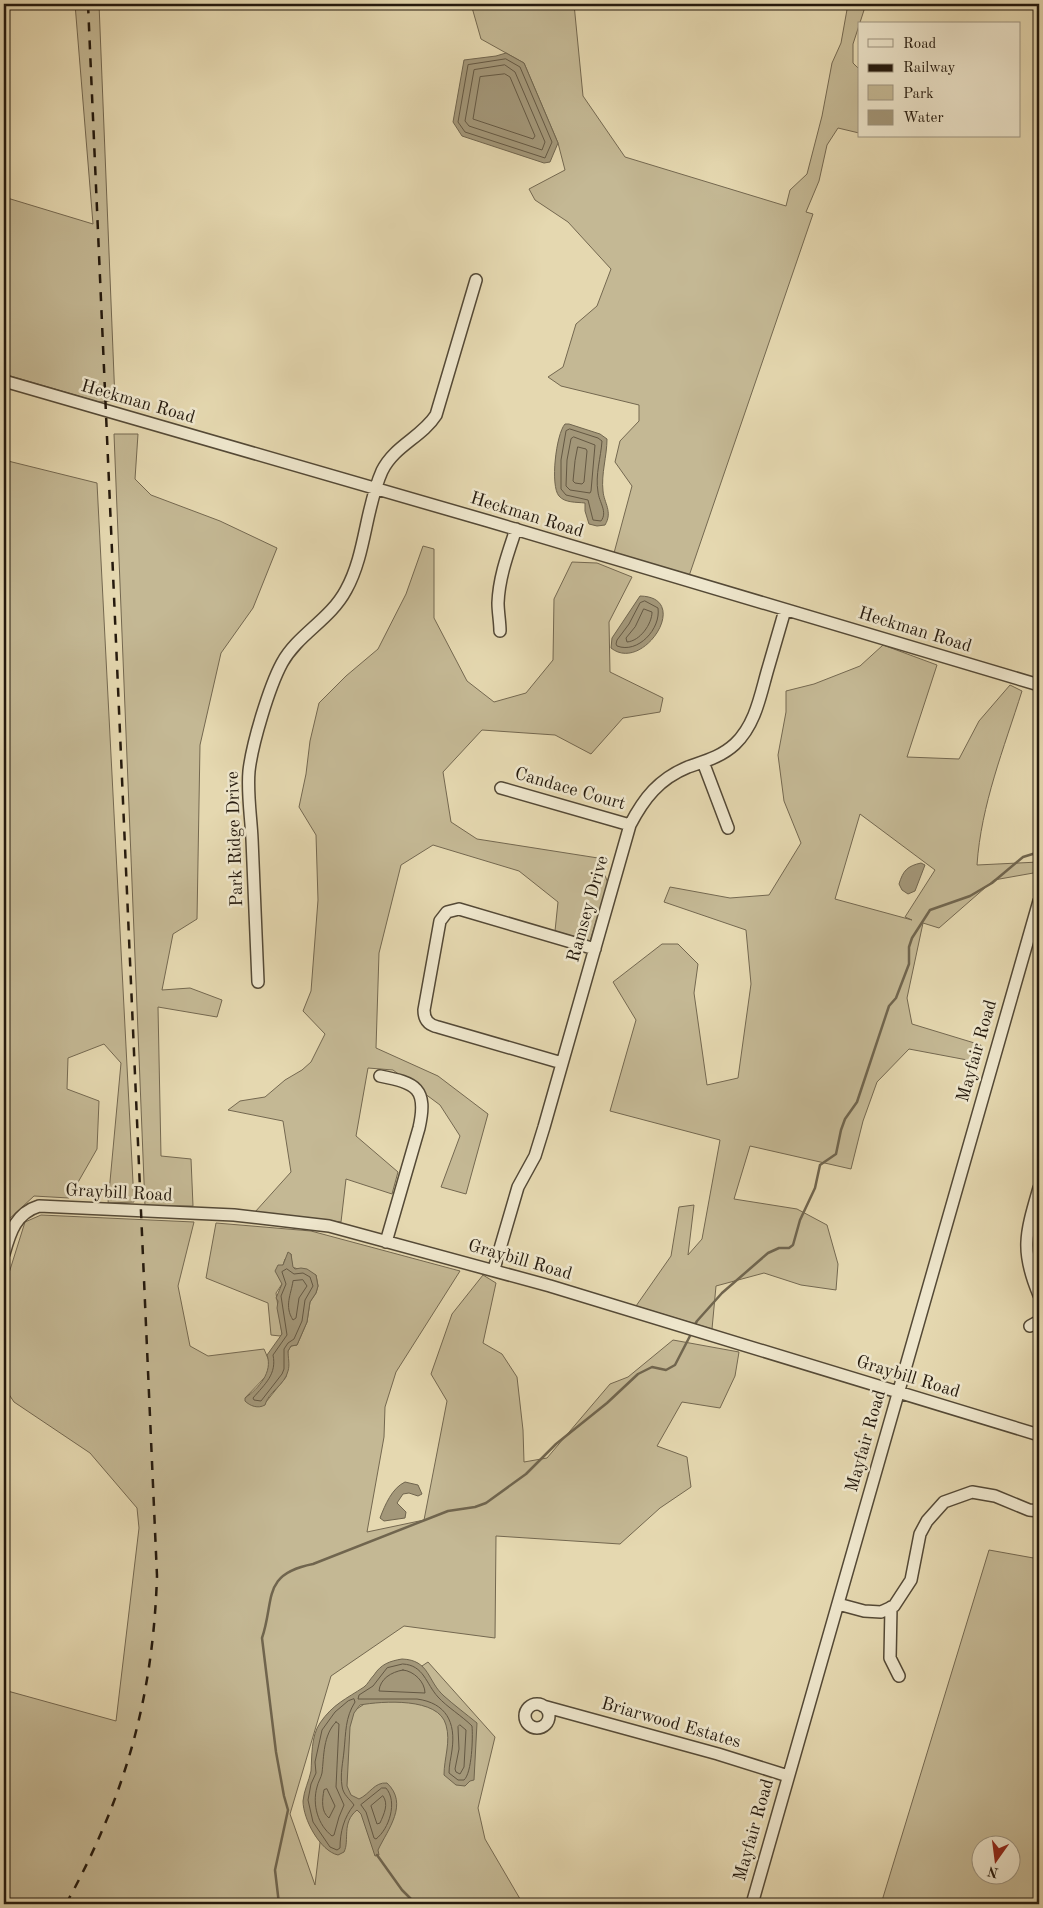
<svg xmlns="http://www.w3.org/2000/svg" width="1043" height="1908" viewBox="0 0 1043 1908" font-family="'Old Standard TT',serif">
<rect width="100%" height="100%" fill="#e5d8b0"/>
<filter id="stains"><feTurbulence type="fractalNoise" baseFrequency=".004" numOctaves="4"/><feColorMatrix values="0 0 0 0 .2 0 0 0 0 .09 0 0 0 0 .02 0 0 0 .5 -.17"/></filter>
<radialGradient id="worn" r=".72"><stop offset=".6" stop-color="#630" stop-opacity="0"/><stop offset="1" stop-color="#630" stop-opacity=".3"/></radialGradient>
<!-- green -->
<path fill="#c4b894" stroke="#746850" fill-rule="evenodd" d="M75,4H99L115,401L99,402L4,374V197L93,224Z
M471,4H574L583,96L625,157L786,206L790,190L807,174L822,116L832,63L841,43L848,4H866L853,44V63L859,69V133L838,128L827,145L819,181L806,212L813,214L689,576L614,553L632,486L615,462L620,441L639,421V405L561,386L548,377L563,367L576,324L597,306L611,269L568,222L535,200L529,189L565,170L558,143L524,63L481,39Z
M114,434H138L135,479L151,495L220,521L277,548L253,608L221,653L200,745L197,919L173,934L162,990L190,988L222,1000L217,1017L158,1007L161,1156L191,1159L193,1206H145Z
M4,460L97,483L134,1202L108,1203L121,1063L104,1044L68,1058L67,1089L99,1101L97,1149L69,1198L34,1196L8,1220L4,1235V763L7,748L4,653Z
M423,546L434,549V618L467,681L494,702L526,693L553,660L554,599L572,562L597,563L632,577L609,622L610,672L663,698L660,712L623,718L591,754L555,735L482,730L443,772L451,822L477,839L598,858L608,883L590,941L555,931L558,902L519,871L433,845L401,865L379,953L376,1048L438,1076L488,1114L466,1194L441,1187L460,1136L440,1105L393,1070L368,1068L356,1136L398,1172L392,1194L346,1179L341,1222L255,1212L291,1172L283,1121L228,1110L240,1101L265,1097L285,1080L302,1070L311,1062L325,1034L303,1011L311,991L318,900L316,835L299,807L306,774L310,741L319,703L346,676L378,649L406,594Z
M883,645L937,665L907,757L959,759L979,721L1010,685L1022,691C1004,748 981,805 977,865L1039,862V872L994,880L939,928L923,923L907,998L912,1024L981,1045L978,1062L909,1049L877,1082L863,1121L851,1169L750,1146L734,1199L797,1209L827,1225L838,1264L836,1290L801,1285L764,1273L716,1286L712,1329L636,1306L671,1256L679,1207L694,1205L688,1255L702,1239L720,1140L610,1111L636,1020L613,982L662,944H678L698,964L694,993L707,1085L738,1078L751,984L746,930L664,902L670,887L730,898L769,895L801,843L784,801L778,755L786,712V691L814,684L860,666ZM860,814L935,870L905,917L912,920L835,899Z
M41,1215L194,1222L178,1286L190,1346L208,1356L264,1349L270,1363L267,1375L245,1398L266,1402L286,1377L288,1351L291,1346L297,1345L307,1322L310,1302L316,1293L318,1286L316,1275L292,1267L291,1254L285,1259L283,1265L282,1284L276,1293L282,1334L280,1336L271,1335L268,1303L206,1278L216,1223L311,1231L460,1271L396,1372L385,1407L384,1437L367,1532L424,1520L447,1401L431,1374L452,1314L483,1275L496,1283L483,1343L502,1354L517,1377L523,1430L524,1462L547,1458L610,1384L628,1377L673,1340L739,1352L735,1376L720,1408L682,1402L657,1446L687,1457L691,1487L660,1508L620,1544L496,1536L495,1638L404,1626L331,1676L290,1814L315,1885L334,1724L428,1662L495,1737L478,1808L485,1839L523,1904H4V1690L116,1721L139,1528L137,1508L90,1453L14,1402L4,1387V1289L25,1222Z
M989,1550L1039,1559V1904H881ZM980,1846H1010V1876H980Z"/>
<!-- water -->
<path fill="#a39779" stroke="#70654e" d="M506,53L524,63L558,143L550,162L544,163L462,136L453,122L464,60L496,56Z
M565,424H569L600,434L607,439C607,456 601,474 603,491C604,503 613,512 605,525L597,526L589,524L585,511V503C576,502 565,503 559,496C550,486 556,434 565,424Z
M640,596C693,597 643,674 611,648L612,638Z
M921,863L925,865L915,891L908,894L902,890L899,884C903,871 907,866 921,863Z
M288,1252L291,1254L293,1267L295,1269L301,1268L307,1269L316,1275L318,1286L316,1293L310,1302L307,1322L297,1345L291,1346L288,1351C288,1357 290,1365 288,1371C285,1385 268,1392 265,1405C258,1409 250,1406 245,1401V1398C259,1388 273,1372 267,1355L282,1334L277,1308L278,1301L276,1298L282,1284L275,1271L278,1265H283Z
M405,1482L418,1485L422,1494L418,1496L409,1493L403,1494L397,1503L406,1512L405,1518L384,1521L380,1518C385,1505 392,1488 405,1482Z
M402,1659C430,1660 427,1681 444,1696C454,1705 466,1714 477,1723L474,1780L470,1781L465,1786L456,1785L444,1775C444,1758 451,1742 446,1725C439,1697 382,1701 360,1705L354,1713L350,1727L347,1786L351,1795L359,1799C370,1794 374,1782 387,1783C409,1804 388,1829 378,1850L379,1855L375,1856L361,1814L357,1810C341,1823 350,1840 344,1852L338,1855C320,1851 303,1819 303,1801C304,1790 309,1781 311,1771C312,1756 311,1736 320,1723C333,1704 346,1699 364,1687C368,1684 370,1679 374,1675C381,1664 390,1661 402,1659Z"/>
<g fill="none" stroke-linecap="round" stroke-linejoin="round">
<!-- shore -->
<path stroke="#645843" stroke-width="1" d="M506,59L520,67L552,142L545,158L465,132L458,122L468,65Z
M505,65L515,72L545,142L542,150L469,126L465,121L474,70Z
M505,74L510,77L535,136L533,139L473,119L480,77Z
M570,429L598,438L602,441C601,457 595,475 598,492C599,502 608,512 601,521L593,520L588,500L566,495L561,489V460L566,431Z
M574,437L595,445L591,491L590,493L570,490L566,486L567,460L571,439Z
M578,447L586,449L587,451L584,482L582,484L575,483L573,481L575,461Z
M645,601L658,608C661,629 638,654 617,646L616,644L617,640L629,624L640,603Z
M644,609L652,612C652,624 640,641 627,642L626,638L635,627Z
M287,1269L294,1274L303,1273L310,1277L313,1286L305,1300L302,1321L294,1339L288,1343L284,1349V1369L282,1374L261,1401L254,1400L253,1398C265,1384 277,1374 273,1355L287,1335L281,1296L286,1284L282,1272Z
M303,1280L307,1286L299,1298L296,1318L293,1320C284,1306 291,1295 293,1281Z
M403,1664C424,1665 426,1684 438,1697C447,1707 462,1716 472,1726C473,1737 472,1773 464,1780H458L449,1773C449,1765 451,1758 452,1750C456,1722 446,1703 417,1699H358L359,1695L373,1686L387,1668Z
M403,1670C414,1671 425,1682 425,1693L379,1691C380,1679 391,1672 403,1670Z
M354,1699L355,1702C345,1718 346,1732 344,1751C343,1762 340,1774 342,1786C343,1795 350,1799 354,1805C344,1817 340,1832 340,1848L337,1850L330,1847L313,1822L308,1800L311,1784L316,1773L315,1762L322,1730L335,1712L348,1701Z
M336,1722L339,1724L336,1787L344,1805L339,1817L334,1835L332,1836C318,1825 312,1805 317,1787C318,1782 321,1778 322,1773C324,1756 323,1735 336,1722Z
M460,1725L466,1730L464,1767L460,1774L456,1772L455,1769L459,1749L458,1727Z
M382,1788H386C398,1802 389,1829 376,1839L374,1838L366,1812L361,1805Z
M327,1789L335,1806L329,1818C321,1812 322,1800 324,1790Z
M383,1796C389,1804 384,1814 380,1823L377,1824L371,1806Z"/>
<!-- stream -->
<path stroke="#70654e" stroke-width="2.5" d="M694,1326L697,1321L722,1293L768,1253L779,1248H789L793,1245L800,1220L815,1188L820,1165L836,1154L841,1130L845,1119L857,1102L889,1006L896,998L909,964V947L912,938L930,910L970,896L992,883L1023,857L1039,852
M377,1855L402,1890L416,1904
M279,1904L275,1870L288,1810L284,1796L276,1752L262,1638C275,1600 261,1574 313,1564L448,1511L475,1507L486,1503L526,1474L556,1444L607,1403L638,1374L652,1367L666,1370L675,1365L691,1334"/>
<!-- minor casing -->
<g stroke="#544936" stroke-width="14">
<path id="minor" d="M4,381L488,521L1039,685
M500,631C500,622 498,612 498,603C499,577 508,553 516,529
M703,762L728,828
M501,788L630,825
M258,982C256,935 254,887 252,839C251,817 247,793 249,771C252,744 269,687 282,663C298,634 330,620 346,590C366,554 365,509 382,471C394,446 422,437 436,415L476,280
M562,1063L438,1027C429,1025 424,1020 424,1010L440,921L447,912L459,909L595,949
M380,1076C416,1083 428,1088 419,1128L386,1242
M1039,1188C1026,1233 1020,1250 1039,1295
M4,1254C10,1232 16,1213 39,1206L234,1215L329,1226L550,1286L1039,1435
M494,1269L518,1187L535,1156L544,1127L630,825C644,798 659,779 688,767C705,761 721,757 735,744C755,725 760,697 767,672C773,651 779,630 785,610
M1030,1326L1039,1321
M838,1604L864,1611L881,1612L894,1606L911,1580L920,1534L927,1521L944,1502L972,1492L995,1496L1029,1510L1039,1511
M891,1607L890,1658L899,1676
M525 1716a12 12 0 1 1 24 0a12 12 0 1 1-24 0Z
M543,1706L718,1754L788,1776
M752,1904L1039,901"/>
</g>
<!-- minor -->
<use href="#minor" stroke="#eee6cc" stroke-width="11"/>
<!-- rail -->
<path stroke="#24190d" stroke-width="2.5" stroke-dasharray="9 9" stroke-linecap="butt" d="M66,1904C125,1797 153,1699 157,1576L88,4"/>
</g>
<g text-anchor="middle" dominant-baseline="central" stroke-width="5" stroke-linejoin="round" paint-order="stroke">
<!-- street labels -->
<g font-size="18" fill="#24190d" stroke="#eee6cc">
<text transform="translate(138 402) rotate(16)">Heckman Road</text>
<text transform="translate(527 515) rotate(17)">Heckman Road</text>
<text transform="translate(915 630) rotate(17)">Heckman Road</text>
<text transform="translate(570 789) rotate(16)">Candace Court</text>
<text transform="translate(235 839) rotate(-92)">Park Ridge Drive</text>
<text transform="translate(588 909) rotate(-74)">Ramsey Drive</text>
<text transform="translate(977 1051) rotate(-74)">Mayfair Road</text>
<text transform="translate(119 1193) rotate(3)">Graybill Road</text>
<text transform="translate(520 1260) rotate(16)">Graybill Road</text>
<text transform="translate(908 1377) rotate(17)">Graybill Road</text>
<text transform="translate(866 1441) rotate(-74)">Mayfair Road</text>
<text transform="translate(671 1723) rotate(16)">Briarwood Estates</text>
<text transform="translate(754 1830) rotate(-74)">Mayfair Road</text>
</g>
</g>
<!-- margin -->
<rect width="1043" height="1908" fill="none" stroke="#e5d8b0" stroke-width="20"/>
<rect x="5" y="5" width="1033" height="1898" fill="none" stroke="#24190d" stroke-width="2.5"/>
<rect x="10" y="10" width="1023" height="1888" fill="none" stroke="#24190d"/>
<!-- legend -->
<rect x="858" y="22" width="162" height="115" fill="#eee6cc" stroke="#9d9480"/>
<rect x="868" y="39" width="25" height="8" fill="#eee6cc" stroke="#9d9480"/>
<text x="903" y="48" font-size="15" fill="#24190d">Road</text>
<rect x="868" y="64" width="25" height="8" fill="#24190d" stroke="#9d9480"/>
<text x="903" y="72" font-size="15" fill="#24190d">Railway</text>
<rect x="868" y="85" width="25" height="15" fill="#c4b894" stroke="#9d9480"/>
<text x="903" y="98" font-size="15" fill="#24190d">Park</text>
<rect x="868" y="110" width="25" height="15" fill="#a39779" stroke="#9d9480"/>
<text x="903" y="122" font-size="15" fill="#24190d">Water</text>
<!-- north arrow -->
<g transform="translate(996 1860) rotate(194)"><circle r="24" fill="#eee6cc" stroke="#9d9480"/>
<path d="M0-4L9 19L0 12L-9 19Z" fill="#8f2418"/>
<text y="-8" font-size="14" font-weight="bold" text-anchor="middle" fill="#24190d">N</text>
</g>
<rect width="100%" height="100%" filter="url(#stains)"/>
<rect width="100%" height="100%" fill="url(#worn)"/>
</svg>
